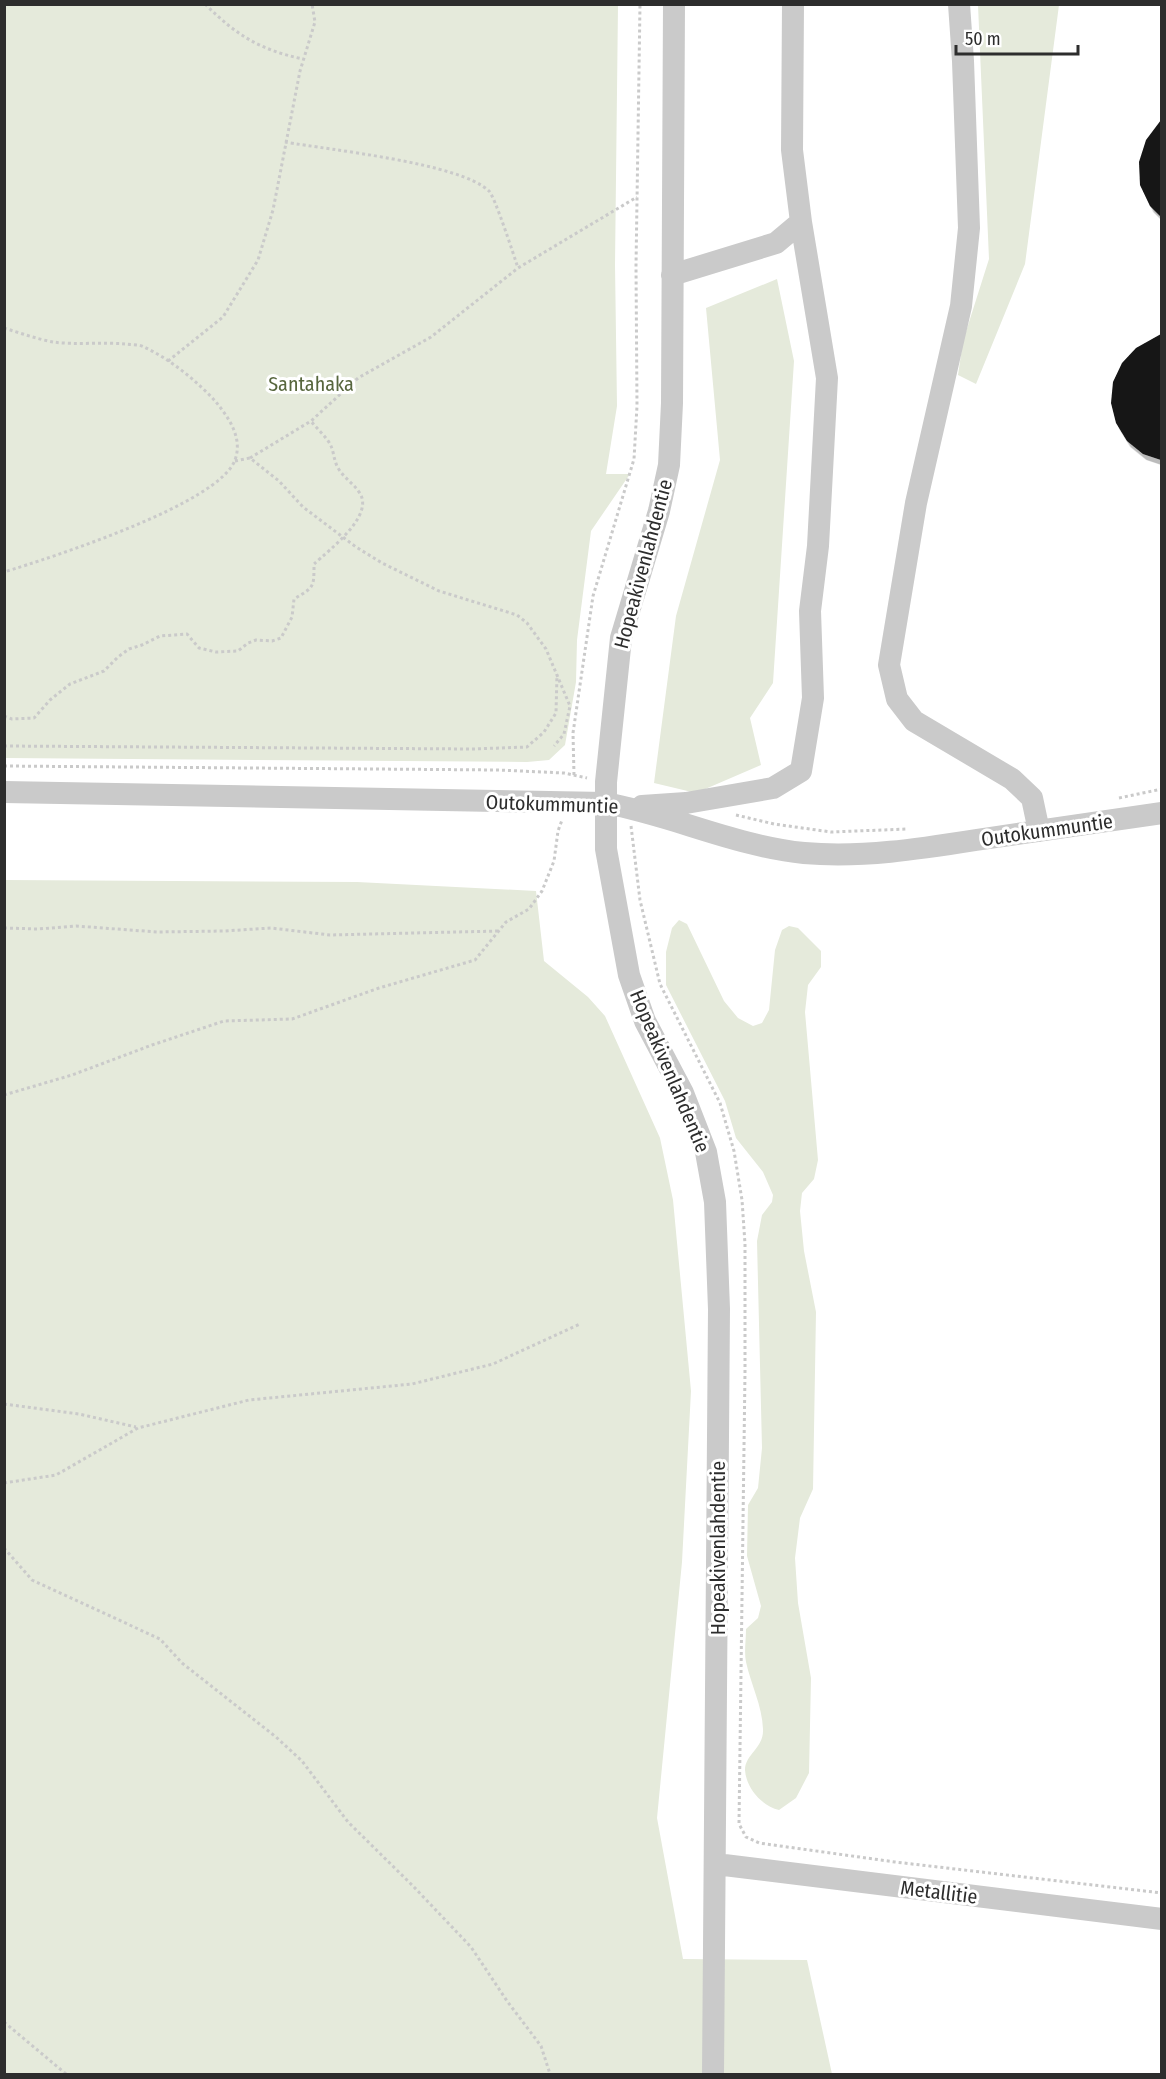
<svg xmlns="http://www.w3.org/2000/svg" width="1166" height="2079" viewBox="0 0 1166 2079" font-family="'Fira Sans Condensed',sans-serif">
<defs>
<filter id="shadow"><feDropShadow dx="3.5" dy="6" stdDeviation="0" flood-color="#0004"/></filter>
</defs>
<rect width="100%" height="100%" fill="#fff"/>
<!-- green -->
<path fill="#e5eadb" d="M5,4L618,5L615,265L617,406L606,474H630L591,531L577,640L576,682L565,745L549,760L527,762L5,758Z
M978,5H1059L1025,264L976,384L958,375L963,341L989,259Z
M777,279L794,361L773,683L750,718L761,765L696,793L654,783L676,616L720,460L706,308Z
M5,880L357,882L536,891L544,961L588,997L605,1016L660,1138L673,1200L691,1391L682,1562L657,1818L683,1959L807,1960L832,2074H5Z
M679,920L687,924L724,1001L738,1018L753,1026L762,1023L769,1010L775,950L782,930L789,926L798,928L821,951V967L808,985L805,1012L818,1160L814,1179L802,1193L800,1211L804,1251L816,1312L813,1489L800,1518L795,1558L798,1603L811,1678L809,1773L796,1798L779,1810C762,1806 746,1788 745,1770C745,1754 764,1748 763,1729C762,1705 751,1685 746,1662C744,1652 746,1640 746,1629L758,1618L761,1606L747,1556L748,1505L758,1488L762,1448L757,1241L762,1215L772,1202L773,1195L763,1172L736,1138L725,1101L666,985V952L672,928Z"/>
<!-- building -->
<path fill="#141414" filter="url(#shadow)" d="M1161,120V217L1150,206L1140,185L1139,162L1146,140Z
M1161,334V460L1143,454L1127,441L1116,423L1111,403L1113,382L1122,363L1136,348Z"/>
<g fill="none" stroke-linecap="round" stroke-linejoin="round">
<!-- path -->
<path stroke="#cacaca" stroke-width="3" stroke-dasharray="3 3" stroke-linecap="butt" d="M205,4C236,35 260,50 303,59
M285,142C330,150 460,163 489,191C495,197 514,256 518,268
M4,328C20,333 37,339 53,342C74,345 103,342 126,344C132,345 139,344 144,347C170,359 197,381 216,402C229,418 243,438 235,460C219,504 50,558 4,572
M168,361L223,317L258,260L273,210L300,71L315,22L312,4
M250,458L311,421L358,378L431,337L518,268L637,197
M235,461L250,458L279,481L303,507L356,547L382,563L439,591L517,615L527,623L546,649L570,706L564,734L554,746
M4,716L12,719L34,718L50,700L70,684L104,671L118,657L129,649L142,645L160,636L187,634L199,648L216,652L238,651L248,643L256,640L272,641L281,638L292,617L294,599C314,587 314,588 314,564C329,550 376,515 359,492C353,483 344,478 338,468C334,461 334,453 331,446C327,437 317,429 311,421
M4,746L472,749L527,747L544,732L556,713L557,674
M4,766L499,770L564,773L587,778
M574,775L573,733L593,596L634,459L637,406L636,266L640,4
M1119,798L1162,789
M736,815L774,824L831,832L908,829
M631,826L640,900L660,984L720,1103L734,1151L742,1200L745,1244V1372L739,1824L746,1837L759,1843L895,1862L1162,1893
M4,928L38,929L76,926L157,932L224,931L271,928L330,935L499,931
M4,1095L72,1075L152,1045L224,1021L292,1019L379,988L475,960L506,922L529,909L542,891L554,861L558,831L562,820
M4,1404L79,1414L136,1427
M4,1483L56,1475L138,1428L249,1400L412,1384L493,1364L580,1324
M4,1548L32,1580L160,1639L182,1663L276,1737L302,1761L348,1822L413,1886L471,1947L507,2001L541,2046L550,2074
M4,2022L66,2074"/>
<!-- minor -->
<path stroke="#cacaca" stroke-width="22" d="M674,4L672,403L669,465L659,511L621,638L606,782V849L629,975L645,1021L683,1093L706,1152L715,1202L719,1309L713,2074
M959,4L963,61L969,228L961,306L916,503L889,665L897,699L914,721L1012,779L1032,798L1039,831
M672,275L776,243L801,222L792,150L793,4
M4,792L605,803C672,815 735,846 804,853C862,858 919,849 976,840C1038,831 1100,822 1162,813
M642,806L686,803L773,788L801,771L813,698L810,611L818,546L827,378L801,222
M716,1864L1162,1919"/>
</g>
<g text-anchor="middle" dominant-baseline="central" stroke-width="6" stroke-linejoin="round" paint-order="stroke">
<!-- park labels -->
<g font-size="20" fill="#57663d" stroke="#fff">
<text x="311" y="384">Santahaka</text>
</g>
<!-- street labels -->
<g font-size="20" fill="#2d2d2d" stroke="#fff">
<text transform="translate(643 564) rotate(-75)">Hopeakivenlahdentie</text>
<text transform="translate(552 804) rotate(2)">Outokummuntie</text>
<text transform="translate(1047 830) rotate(-8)">Outokummuntie</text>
<text transform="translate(670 1071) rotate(67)">Hopeakivenlahdentie</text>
<text transform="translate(718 1548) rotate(-90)">Hopeakivenlahdentie</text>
<text transform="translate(939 1892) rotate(7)">Metallitie</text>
</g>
</g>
<!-- border -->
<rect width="1166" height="2079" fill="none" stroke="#2d2d2d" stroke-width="12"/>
<!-- scale -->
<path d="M956 45v9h122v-9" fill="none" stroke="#2d2d2d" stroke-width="3"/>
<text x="965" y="45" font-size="18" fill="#2d2d2d" stroke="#ffffff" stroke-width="4.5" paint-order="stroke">50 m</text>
</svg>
